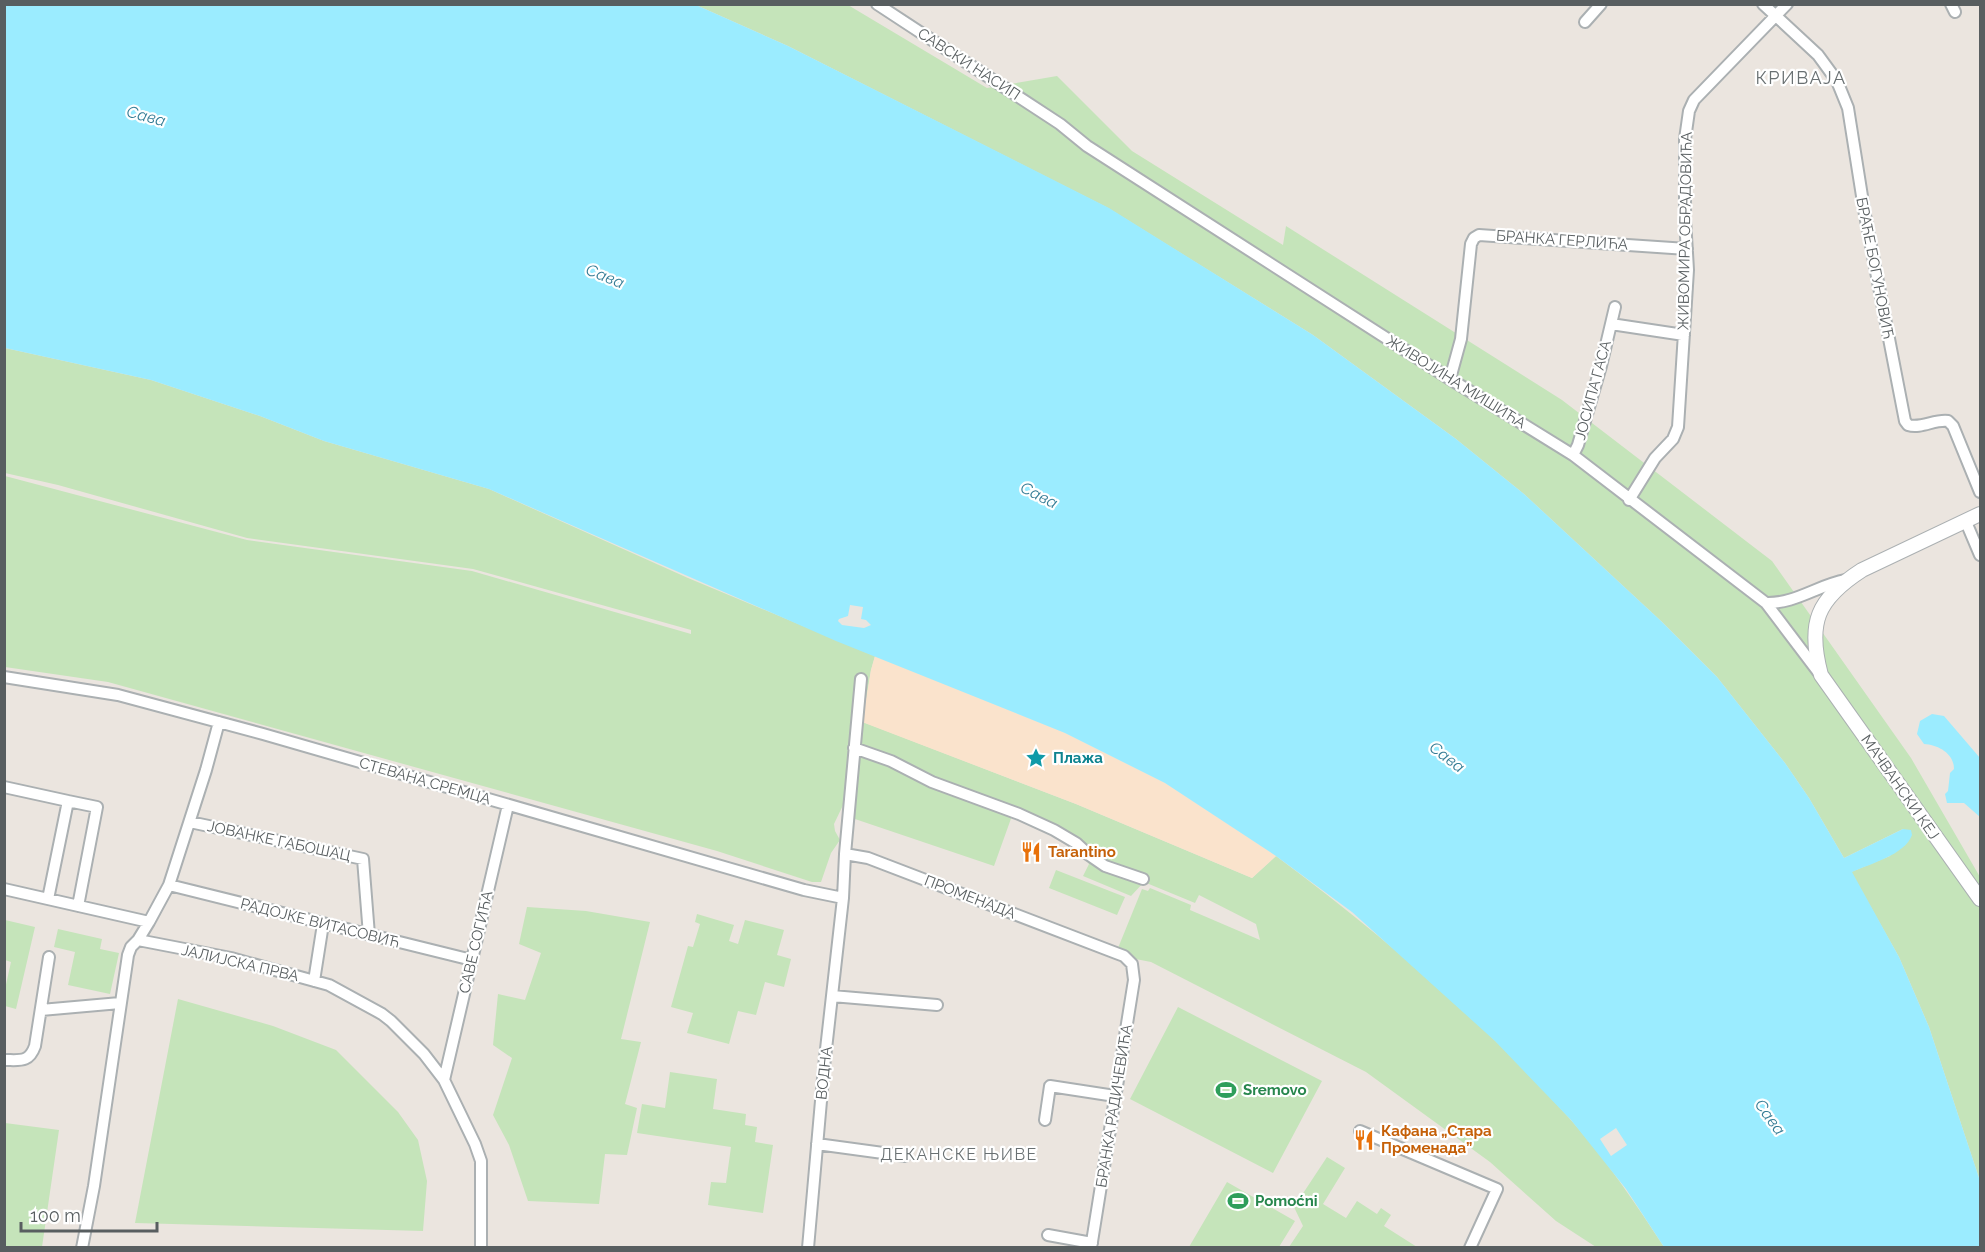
<svg xmlns="http://www.w3.org/2000/svg" width="1985" height="1252" viewBox="0 0 1985 1252" font-family="Raleway,sans-serif">
<rect width="100%" height="100%" fill="#ebe5df"/>
<!-- green -->
<path fill="#c5e4ba" d="M696,5H848L987,88L1057,76L1132,151L1283,245L1286,226L1562,400L1772,561L1911,758L1980,877V1181L1929,1027L1899,957L1851,872L1890,856L1903,829L1844,858L1809,798L1785,763L1717,677L1661,621L1524,494L1456,439L1313,335L1108,208L788,46Z
M5,348L151,380L260,416L324,441L489,489L688,578L875,656L871,670L863,722L1076,804L1252,878L1276,856C1381,934 1483,1021 1570,1119C1606,1159 1635,1203 1664,1247H1596L1556,1221L1490,1162L1366,1072L1151,962L1120,956L1116,953L1142,889L1148,891L1150,888L1191,905L1190,910L1260,940L1256,924L1199,895L1195,903L1144,882L1131,896L1083,876L1089,864L1071,838L1013,813L994,866L852,818L855,780L834,824L835,831L840,840L831,853L821,882H812L717,851L108,682L5,667V476L247,540L472,571L691,634V630L473,569L247,538L58,485L5,473Z
M1056,870L1125,897L1117,915L1049,888Z
M527,907L586,911L650,922L621,1039L641,1042L625,1104L637,1108L627,1155L605,1154L599,1204L528,1201L509,1145L493,1115L512,1058L493,1045L498,994L525,1000L541,953L519,944Z
M697,914L734,925L729,941L738,944L745,920L784,930L777,955L791,959L784,987L765,982L756,1015L738,1011L729,1044L687,1033L693,1013L671,1007L688,946L693,947L700,924L695,922Z
M5,920L35,927L16,1009L5,1006V989L11,962L5,960Z
M58,929L102,939L100,949L119,953L110,994L68,985L75,952L54,947Z
M178,999L273,1026L336,1050L398,1112L418,1140L427,1181L423,1231L135,1223Z
M1178,1007L1322,1081L1273,1173L1130,1099Z
M670,1072L717,1079L713,1109L746,1114L745,1125L757,1127L755,1142L773,1145L763,1213L708,1205L711,1182L726,1183L731,1147L637,1133L642,1104L665,1108Z
M5,1123L59,1130L42,1247H5Z
M1327,1157L1345,1168L1323,1204L1346,1218L1357,1201L1377,1214L1381,1208L1391,1215L1384,1226L1417,1247H1289L1303,1226L1294,1207Z
M1227,1182L1295,1221L1279,1247H1189Z"/>
<!-- sand -->
<path fill="#fae3cc" d="M875,656L1065,733L1165,783L1276,856L1252,878L1076,804L862,722L871,670Z"/>
<!-- water -->
<path fill="#9becff" d="M4,5H696L788,46L1109,208L1313,335L1456,439L1524,494L1661,621L1717,677L1785,763L1809,798L1844,858L1903,829L1911,830L1912,835C1905,855 1869,864 1852,872L1899,957L1929,1027L1980,1181V1247H1664L1626,1189L1571,1120L1495,1041L1352,912L1276,856L1165,783L1065,733L836,641L489,489L324,441L260,416L151,380L5,348Z
M1932,714L1944,716L1980,758V817L1964,803H1947L1945,794L1948,791L1950,773L1954,769C1954,753 1938,745 1924,744L1917,734L1920,721Z"/>
<!-- pier -->
<path fill="#ebe5df" d="M850,605L863,607L861,619L866,620L871,625L864,628L842,625L838,621L839,619L848,616Z
M1616,1128L1627,1145L1611,1156L1600,1139Z"/>
<g fill="none" stroke-linecap="round" stroke-linejoin="round">
<!-- minor casing -->
<g stroke="#abb0b2" stroke-width="14">
<path id="minor" d="M877,4L1060,124L1087,146L1450,379L1573,455L1766,603L1819,673
M1763,4L1818,55L1837,81L1848,108L1865,215L1905,421L1908,425C1921,429 1935,419 1948,421L1953,426L1980,492
M1951,4L1955,12
M1585,22L1601,4
M1611,324L1684,335
M1450,379L1461,339L1471,244L1474,238L1479,235L1687,249
M1573,455L1578,445L1601,366L1615,307
M1629,500L1655,458L1673,439L1678,427L1688,270L1685,219V139L1689,111L1694,100L1787,4
M1966,522L1980,555
M1766,603C1795,604 1818,585 1846,580
M4,677L118,695L263,734L804,890L843,898
M854,748L891,761L932,782L1019,814L1054,830L1076,843L1089,855L1105,866L1143,879
M4,787L68,801L48,899
M68,801L97,807L78,906
M190,822L363,859L369,935
M845,854L861,679
M169,885L472,960
M4,889L149,922
M138,940L231,958L329,985L382,1014L391,1021L424,1054L444,1080L475,1144L481,1161V1248
M314,981L323,924
M832,996L937,1005
M41,1010L120,1003
M4,1060C20,1060 29,1063 35,1046L49,957
M444,1080L508,805
M1045,1120L1050,1086L1115,1096
M1360,1131L1497,1189L1470,1248
M817,1144L905,1156
M1048,1235L1092,1243
M82,1248L94,1186L128,955L131,947L138,940L149,922L169,885L206,770L219,722
M808,1248L824,1067L843,898L845,854L868,858L1116,953L1124,956L1132,964L1134,980L1091,1248"/>
</g>
<!-- tertiary casing -->
<g stroke="#abb0b2" stroke-width="16">
<path id="tertiary" d="M1980,514L1862,570C1817,599 1807,623 1821,675L1980,899"/>
</g>
<!-- minor -->
<use href="#minor" stroke="#fff" stroke-width="10"/>
<!-- tertiary -->
<use href="#tertiary" stroke="#fff" stroke-width="14"/>
</g>
<!-- icons -->
<defs>
<g id="sight-bare" transform="scale(1.62)"><path d="M0-6L1.8-2.2L6-1.7L2.9 1.2L3.7 5.4L0 3.3L-3.7 5.4L-2.9 1.2L-6-1.7L-1.8-2.2Z" fill="#0f9aa8" stroke="#fff" stroke-width="2.5" paint-order="stroke"/></g>
<g id="restaurant-bare" transform="scale(1.62)"><path d="M-5-6h1v4h1v-4h1v4h1v-4h1v5L-1.5 .5V6h-2V.5L-5-1ZM5-6V6H3V1.5H1.5Q1.5-4 5-6Z" fill="#e8710a" stroke="#fff" stroke-width="2.5" paint-order="stroke"/></g>
<g id="stadium-bare" transform="scale(1.62)"><path d="M0-5a6.5 5 0 1 0 0 10a6.5 5 0 1 0 0-10ZM-3.5-1.8h7v3.6h-7Z" fill="#2e9e5b" stroke="#fff" stroke-width="2.5" paint-order="stroke"/></g>
</defs>
<g fill-rule="evenodd">
<use href="#sight-bare" x="1036" y="758"/>
<use href="#restaurant-bare" x="1031" y="852"/>
<use href="#stadium-bare" x="1226" y="1090"/>
<use href="#restaurant-bare" x="1364" y="1140"/>
<use href="#stadium-bare" x="1238" y="1201"/>
</g>
<g text-anchor="middle" dominant-baseline="central" stroke-width="4.5" stroke-linejoin="round" paint-order="stroke">
<!-- street labels -->
<g font-size="15" fill="#585e60" stroke="#fff">
<text transform="translate(969 64) rotate(33)">САВСКИ НАСИП</text>
<text transform="translate(1685 231) rotate(-89)">ЖИВОМИРА ОБРАДОВИЋА</text>
<text transform="translate(1562 240) rotate(4)">БРАНКА ГЕРЛИЋА</text>
<text transform="translate(1875 268) rotate(79)">БРАЋЕ БОГУНОВИЋ</text>
<text transform="translate(1456 382) rotate(32)">ЖИВОЈИНА МИШИЋА</text>
<text transform="translate(1593 390) rotate(-75)">ЈОСИПА ГАСА</text>
<text transform="translate(425 781) rotate(16)">СТЕВАНА СРЕМЦА</text>
<text transform="translate(1900 787) rotate(55)">МАЧВАНСКИ КЕЈ</text>
<text transform="translate(279 841) rotate(12)">ЈОВАНКЕ ГАБОШАЦ</text>
<text transform="translate(970 897) rotate(21)">ПРОМЕНАДА</text>
<text transform="translate(320 923) rotate(14)">РАДОЈКЕ ВИТАСОВИЋ</text>
<text transform="translate(476 942) rotate(-77)">САВЕ СОГИЋА</text>
<text transform="translate(240 963) rotate(13)">ЈАЛИЈСКА ПРВА</text>
<text transform="translate(824 1073) rotate(-84)">ВОДНА</text>
<text transform="translate(1114 1106) rotate(-81)">БРАНКА РАДИЧЕВИЋА</text>
</g>
<!-- culture labels -->
<g font-size="15" font-weight="bold" fill="#0d838f" stroke="#fff" text-anchor="start">
<text x="1053" y="758">Плажа</text>
</g>
<!-- food labels -->
<g font-size="15" font-weight="bold" fill="#c56008" stroke="#fff" text-anchor="start">
<text x="1048" y="852">Tarantino</text>
<text x="1381" y="1131">Кафана „Стара<tspan x="1381" dy="17">Променада”</tspan></text>
</g>
<!-- leisure labels -->
<g font-size="15" font-weight="bold" fill="#27864d" stroke="#fff" text-anchor="start">
<text x="1243" y="1090">Sremovo</text>
<text x="1255" y="1201">Pomoćni</text>
</g>
<!-- water labels -->
<g font-size="16" font-style="italic" fill="#347c95" stroke="#fff">
<text transform="translate(146 116) rotate(15)">Сава</text>
<text transform="translate(605 276) rotate(22)">Сава</text>
<text transform="translate(1039 495) rotate(27)">Сава</text>
<text transform="translate(1447 757) rotate(37)">Сава</text>
<text transform="translate(1770 1117) rotate(54)">Сава</text>
</g>
<!-- neighbourhood labels -->
<g font-size="16" letter-spacing="1.5" fill="#697072" stroke="#fff">
<text x="959" y="1154">ДЕКАНСКЕ ЊИВЕ</text>
</g>
<!-- quarter labels -->
<g font-size="18" letter-spacing="1.5" fill="#697072" stroke="#fff">
<text x="1801" y="77">КРИВАЈА</text>
</g>
</g>
<!-- border -->
<rect width="1985" height="1252" fill="none" stroke="#585e60" stroke-width="12"/>
<!-- scale -->
<path d="M21 1222v9h136v-9" fill="none" stroke="#585e60" stroke-width="3"/>
<text x="30" y="1222" font-size="18" fill="#585e60" stroke="#ffffff" stroke-width="4.5" paint-order="stroke">100 m</text>
</svg>
